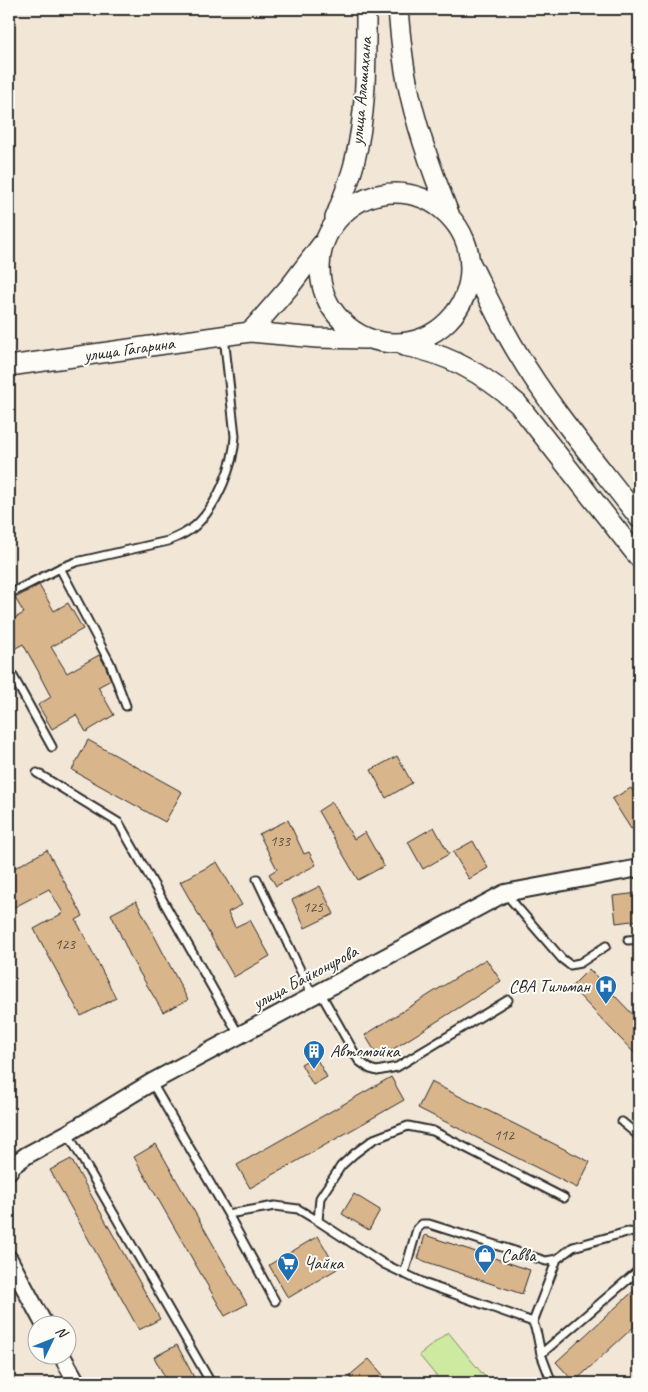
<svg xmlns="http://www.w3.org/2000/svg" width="648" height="1392" viewBox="0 0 648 1392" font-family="Caveat,sans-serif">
<rect width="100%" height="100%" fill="#f2e7d7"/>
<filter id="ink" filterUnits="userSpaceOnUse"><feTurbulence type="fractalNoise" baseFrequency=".02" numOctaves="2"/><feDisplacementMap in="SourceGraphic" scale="10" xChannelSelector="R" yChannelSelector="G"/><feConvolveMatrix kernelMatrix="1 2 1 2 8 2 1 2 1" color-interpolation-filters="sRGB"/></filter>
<g filter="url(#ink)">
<!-- green -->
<path fill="#ceeaa0" stroke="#7c8a66" d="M448,1332L490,1383H442L419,1355Z"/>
<!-- building -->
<path fill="#d9b58b" stroke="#2b2b2b" d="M39,585L54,611L68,603L83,629L51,647L67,673L99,655L105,665L111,680L98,687L114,715L86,732L76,715L52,729L38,705L51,697L40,676H41L23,644L9,652V621L24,613L15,598Z
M88,740L182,792L165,822L72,770Z
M397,756L412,783L386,798L371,770Z
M631,788L639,801V824L631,829L612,799Z
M332,802L354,839L365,832L384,866L358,880L318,811Z
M288,820L304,854L309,852L316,865L276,886L269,874L277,869L259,834Z
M434,827L449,854L423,869L408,842Z
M473,841L488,868L469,879L453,852Z
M47,850L83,916L76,920L116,998L81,1016L34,929L63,913L49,889L9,910V871Z
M217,862L242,905L228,912L235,927L250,920L270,956L234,977L180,882Z
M320,886L334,914L305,928L292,900Z
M639,893V920L616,923L613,896Z
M136,901L188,1000L163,1012L132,960L111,914Z
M486,959L501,981L379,1058L365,1035Z
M589,969L639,1021V1058L571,987Z
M315,1056L327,1077L313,1085L301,1064Z
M391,1077L404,1100L250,1188L237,1165Z
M431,1082L590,1162L577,1188L418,1108Z
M156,1144L247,1304L225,1316L134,1157Z
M71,1159L160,1319L139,1330L50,1170Z
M354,1194L380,1210L369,1230L342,1214Z
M425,1235L530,1270L522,1294L418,1259Z
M318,1236L337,1269L288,1298L269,1265Z
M639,1286V1322L574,1382L556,1362Z
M177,1345L197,1383H168L154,1357Z
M369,1359L390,1383H355L349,1376Z"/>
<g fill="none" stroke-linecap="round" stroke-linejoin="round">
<!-- service casing -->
<g stroke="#2b2b2b" stroke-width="11">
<path id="service" d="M60,568L110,663L126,706
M9,594L60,568L76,562L168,541C178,537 187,533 195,526C217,506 234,465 235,436L224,336
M9,669L52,747
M37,773L119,823L239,1035
M257,879L312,995
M505,893L562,959L570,965L580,963L606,946
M628,940L639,939
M320,992L359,1061L370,1069L377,1071L397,1067L508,1000
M152,1083L228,1214L275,1206L298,1209L318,1221L384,1264L403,1273L426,1284L533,1322
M622,1122L639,1136
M68,1134L211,1383
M228,1214L275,1301
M318,1221L320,1198L341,1166L354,1154L374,1139L408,1126L433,1131L564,1198
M404,1274L417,1229L422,1224H429L546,1261L557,1259
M541,1354L639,1270
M552,1383L541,1354L537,1334L533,1322L557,1259L573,1247L627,1232L639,1233"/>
</g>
<!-- tertiary casing -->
<g stroke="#2b2b2b" stroke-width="20">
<path id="tertiary" d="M9,1171L13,1165L27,1155L68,1133L152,1082L505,893L639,868
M9,1259L44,1324
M61,1354L77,1383"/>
</g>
<!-- secondary casing -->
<g stroke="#2b2b2b" stroke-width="22">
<path id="secondary" d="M398,9C400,33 402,57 407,81C416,128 432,172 450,216
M320 268a75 75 0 1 1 150 0a75 75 0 1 1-150 0Z
M335,218C342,200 349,183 354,164C367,113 366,61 366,9
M471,264C486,294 500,324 517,352C552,411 598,464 639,518
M250,332L291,285L322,244
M404,346C447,353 485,375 518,404L639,558
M9,366L250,332L317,338L366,339"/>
</g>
<!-- service -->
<use href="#service" stroke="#fdfcf7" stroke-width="7"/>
<!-- tertiary -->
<use href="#tertiary" stroke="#fdfcf7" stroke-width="16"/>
<!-- secondary -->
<use href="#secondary" stroke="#fdfcf7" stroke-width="19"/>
</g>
</g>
<!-- icons -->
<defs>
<g id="hospital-pin" transform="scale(1.125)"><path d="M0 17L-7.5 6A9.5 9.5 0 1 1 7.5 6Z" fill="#1f6fb2" stroke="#fdfcf7"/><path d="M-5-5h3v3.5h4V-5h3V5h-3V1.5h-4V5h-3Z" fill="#fff"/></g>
<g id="building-pin" transform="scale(1.125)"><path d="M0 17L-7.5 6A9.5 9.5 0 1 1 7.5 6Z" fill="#1f6fb2" stroke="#fdfcf7"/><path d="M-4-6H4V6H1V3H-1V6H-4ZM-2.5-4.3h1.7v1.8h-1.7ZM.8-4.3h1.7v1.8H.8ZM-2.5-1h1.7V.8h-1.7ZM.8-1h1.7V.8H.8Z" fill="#fff"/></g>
<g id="shop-pin" transform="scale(1.125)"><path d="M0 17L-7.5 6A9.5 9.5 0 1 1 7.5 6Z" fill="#1f6fb2" stroke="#fdfcf7"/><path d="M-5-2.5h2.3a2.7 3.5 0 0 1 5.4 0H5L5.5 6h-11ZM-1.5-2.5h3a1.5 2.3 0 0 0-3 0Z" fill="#fff"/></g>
<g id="supermarket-pin" transform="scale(1.125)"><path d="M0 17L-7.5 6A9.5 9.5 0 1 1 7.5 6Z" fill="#1f6fb2" stroke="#fdfcf7"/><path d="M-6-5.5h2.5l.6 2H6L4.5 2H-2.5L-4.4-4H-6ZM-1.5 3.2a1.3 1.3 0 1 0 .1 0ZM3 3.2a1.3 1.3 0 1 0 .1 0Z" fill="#fff"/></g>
</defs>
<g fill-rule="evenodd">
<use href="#hospital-pin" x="606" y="986"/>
<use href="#building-pin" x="314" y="1051"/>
<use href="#shop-pin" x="485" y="1255"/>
<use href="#supermarket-pin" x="288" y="1263"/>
</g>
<g text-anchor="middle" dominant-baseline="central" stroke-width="4" stroke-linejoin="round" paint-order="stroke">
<!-- number labels -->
<g font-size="15" fill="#564e43">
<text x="280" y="841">133</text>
<text x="313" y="907">125</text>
<text x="65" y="944">123</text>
<text x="504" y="1135">112</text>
</g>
<!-- street labels -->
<g font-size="18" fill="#2b2b2b" stroke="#fdfcf7">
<text transform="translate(361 91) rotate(-85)">улица Алашахана</text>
<text transform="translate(129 349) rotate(-8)">улица Гагарина</text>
<text transform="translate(305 977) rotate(-28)">улица Байконурова</text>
</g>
<!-- poi labels -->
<g font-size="18" fill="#2b2b2b" stroke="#fdfcf7" text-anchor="start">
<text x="590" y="986" text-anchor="end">СВА Тильман</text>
<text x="330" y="1051">Автомойка</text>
<text x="501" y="1255">Савва</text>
<text x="304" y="1263">Чайка</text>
</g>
</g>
<!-- margin -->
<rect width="648" height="1392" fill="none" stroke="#fdfcf7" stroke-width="30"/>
<rect x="15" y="15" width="618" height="1362" fill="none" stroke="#2b2b2b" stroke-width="2" filter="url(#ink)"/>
<!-- north arrow -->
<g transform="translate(52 1340) rotate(47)"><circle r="24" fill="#fdfcf7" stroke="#a9a8a5"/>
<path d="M0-4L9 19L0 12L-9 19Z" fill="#1f6fb2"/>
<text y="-8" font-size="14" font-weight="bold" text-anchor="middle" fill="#2b2b2b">N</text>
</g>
</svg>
